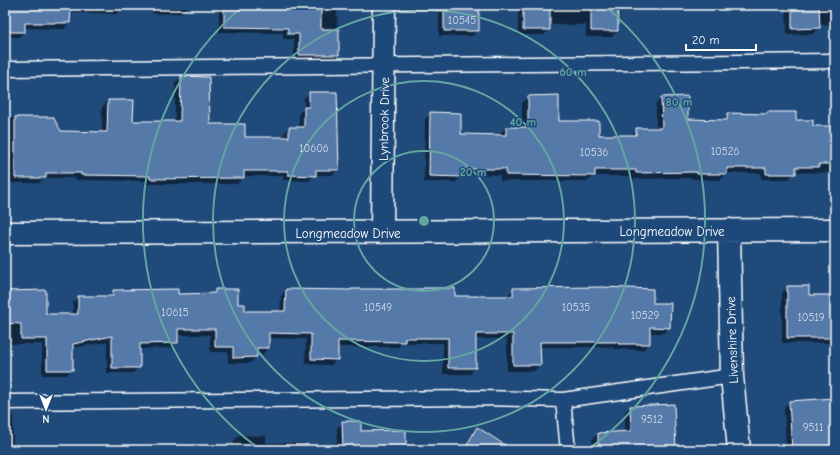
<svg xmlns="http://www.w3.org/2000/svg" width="840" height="455" viewBox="0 0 840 455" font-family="'Comic Neue',sans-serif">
<rect width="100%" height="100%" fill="#1f4a7a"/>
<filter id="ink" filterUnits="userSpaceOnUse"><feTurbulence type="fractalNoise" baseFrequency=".025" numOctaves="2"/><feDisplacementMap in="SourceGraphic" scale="8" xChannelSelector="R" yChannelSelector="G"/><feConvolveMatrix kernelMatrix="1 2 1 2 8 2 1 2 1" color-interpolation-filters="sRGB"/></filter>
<g filter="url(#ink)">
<!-- shadow -->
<path fill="#0007" d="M5,5H122V8L117,14L70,12L69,23L64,29L24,28V32L19,37H5Z
M153,5H187V7L181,13L153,14Z
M219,5H337L338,55L332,60H294V39H283V33L219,32Z
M418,5H478V30L472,36H439V7H418Z
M518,5H620V20L617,23V31L612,37H586V25H549V30L544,35H518Z
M786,5H835V25H819V28L813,34L787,35Z
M181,77L209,125L244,138H284V133L290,128H299V113L304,109V98L310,93L338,170L332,175H315L309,181L283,180V176H243V178L237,184H145V181L76,180V178H44L39,183H5V118H53L60,132L102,133V107L108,101H133L132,122H175V83Z
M528,97L558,122L598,136H631L637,129H656V103L662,98L687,120H722L728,114L765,115L767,113H795V121L812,127H835V173L795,172L789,179H761V173H726L720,180L692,179V178L631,179V176H594L588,181H500V175L461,174V176L456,182H424L425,119L431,113L460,135L500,136V133L506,128H522V103Z
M787,287L808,296H835V343H782V293Z
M423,289H454V297H508V295L514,289L652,304L669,327L664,333H649V344L643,350L613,349V347H539L540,365L534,371H507V339H475V368L470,374H443V343H402L398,347H337V359L331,365L305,364L306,339L268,338V348L263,354H256V357L250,363H228V352H210V335H177V343L171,348L139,349V367L133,373H107V342L72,348V369L67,375H42V344H5V291L45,315H73V303L79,297L108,296L114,291L177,295L212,294L215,290L237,305L244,312H280L281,296L286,290L350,291L351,290H421Z
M790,402L835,420V450H786L784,407Z
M630,407L675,450H593L592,439L598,434L625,433V412Z
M5,413H13V450H5Z
M343,422L360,432L405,450H337V428Z
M478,428L503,442L498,450H462L472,434Z
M239,435L266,436V443H304V450H233L234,441Z"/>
<!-- building -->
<path fill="#5579a8" stroke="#fff" d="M5,5H71L70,23H25V32H5Z
M224,5H321V29H339V55H299V34H288V28L224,27Z
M444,5H479V31H444Z
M523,5H550V30H523Z
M591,5H618V31H591Z
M792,5H819L820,28L792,29Z
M181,76L209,77L210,124H245V137H289V127H304V107H309V92H337L339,170H316V176L288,175V171H244V178L150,179V176L81,175V173H46V178H15V117H53L61,131L107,132L108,100H134L133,121H180Z
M559,95V121H599V135H636V128H662L661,97L688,96V119L727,120V113L767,114V112H796V120H813V126H835V164H819V167H796V174H766V168H727V174H697V172L636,173V170H595V176L506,175V169H462V177L429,176L430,112L461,113V134L506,135V127H528V96Z
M787,286H809V295H835V338H787Z
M602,287L653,289V303H671L670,328L650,327V344H618V342H540L541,365H513V334H476V368H448V338H405V342L338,341V360L311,359V334L269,333V348H257V357L233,358V347H215V329H178V343L140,344V368H112V336L73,344V370H47V339H21V324L5,323V291L46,290V314H78V296H113V290L178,289V294L215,293V289H238V304H245V311H285L286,289L351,290V289H423V288H455V296H513V288Z
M835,398V450H792L789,401Z
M674,404L676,450H598V433L631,431L630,406Z
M342,421H361V431L406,430V450H343Z
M477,427L513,450H464Z"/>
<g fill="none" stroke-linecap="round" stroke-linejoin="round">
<!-- service casing -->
<g stroke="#fff" stroke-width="17">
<path id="service" d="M5,69L835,61
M5,402L479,398L563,400
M568,450L563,400L732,376"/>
</g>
<!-- minor casing -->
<g stroke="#fff" stroke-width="25">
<path id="minor" d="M729,230L732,376L739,450
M382,232L384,5
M5,233L835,230"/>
</g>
<!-- service -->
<use href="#service" stroke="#1f4a7a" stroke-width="14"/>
<!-- minor -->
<use href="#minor" stroke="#1f4a7a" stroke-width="22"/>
</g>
</g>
<!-- distance rings -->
<g fill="none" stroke="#63a6a1" stroke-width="2">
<circle cx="424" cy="221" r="70"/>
<circle cx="424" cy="221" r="140"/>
<circle cx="424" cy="221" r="211"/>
<path d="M261 450A281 281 0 0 1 243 6M605 6A281 281 0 0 1 587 450"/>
</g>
<g text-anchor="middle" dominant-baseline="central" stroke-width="3" stroke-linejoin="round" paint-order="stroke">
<!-- number labels -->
<g font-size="11" fill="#d4dee9">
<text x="462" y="20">10545</text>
<text x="314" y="148">10606</text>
<text x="725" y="151">10526</text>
<text x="594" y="152">10536</text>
<text x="378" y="307">10549</text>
<text x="576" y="307">10535</text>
<text x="175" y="312">10615</text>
<text x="645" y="315">10529</text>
<text x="811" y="317">10519</text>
<text x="652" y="419">9512</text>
<text x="813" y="427">9511</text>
</g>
<!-- street labels -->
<g font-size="13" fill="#fff" stroke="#1f4a7a">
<text transform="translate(384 119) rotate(-89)">Lynbrook Drive</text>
<text x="672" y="231">Longmeadow Drive</text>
<text x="348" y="233">Longmeadow Drive</text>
<text transform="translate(732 340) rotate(-92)">Livenshire Drive</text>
</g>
</g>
<circle cx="424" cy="221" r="6" fill="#63a6a1" stroke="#1f4a7a" stroke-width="2"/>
<g font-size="12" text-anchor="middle" font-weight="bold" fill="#63a6a1" stroke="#1f4a7a" stroke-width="3" stroke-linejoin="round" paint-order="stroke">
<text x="573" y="76">60 m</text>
<text x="679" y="106">80 m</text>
<text x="523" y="126">40 m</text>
<text x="473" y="176">20 m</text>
</g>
<!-- margin -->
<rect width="840" height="455" fill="none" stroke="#1f4a7a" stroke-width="20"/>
<rect x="10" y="10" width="820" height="435" fill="none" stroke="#fff" stroke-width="1.5" filter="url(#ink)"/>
<!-- north arrow -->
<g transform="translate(46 409) rotate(180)" stroke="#1f4a7a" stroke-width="3" paint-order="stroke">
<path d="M0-3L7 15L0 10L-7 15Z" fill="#ffffff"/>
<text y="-6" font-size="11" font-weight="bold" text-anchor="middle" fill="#ffffff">N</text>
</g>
<!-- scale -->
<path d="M686 44v6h70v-6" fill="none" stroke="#ffffff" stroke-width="2"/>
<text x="692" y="44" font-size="12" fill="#ffffff" stroke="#1f4a7a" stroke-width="3" paint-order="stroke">20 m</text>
</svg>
